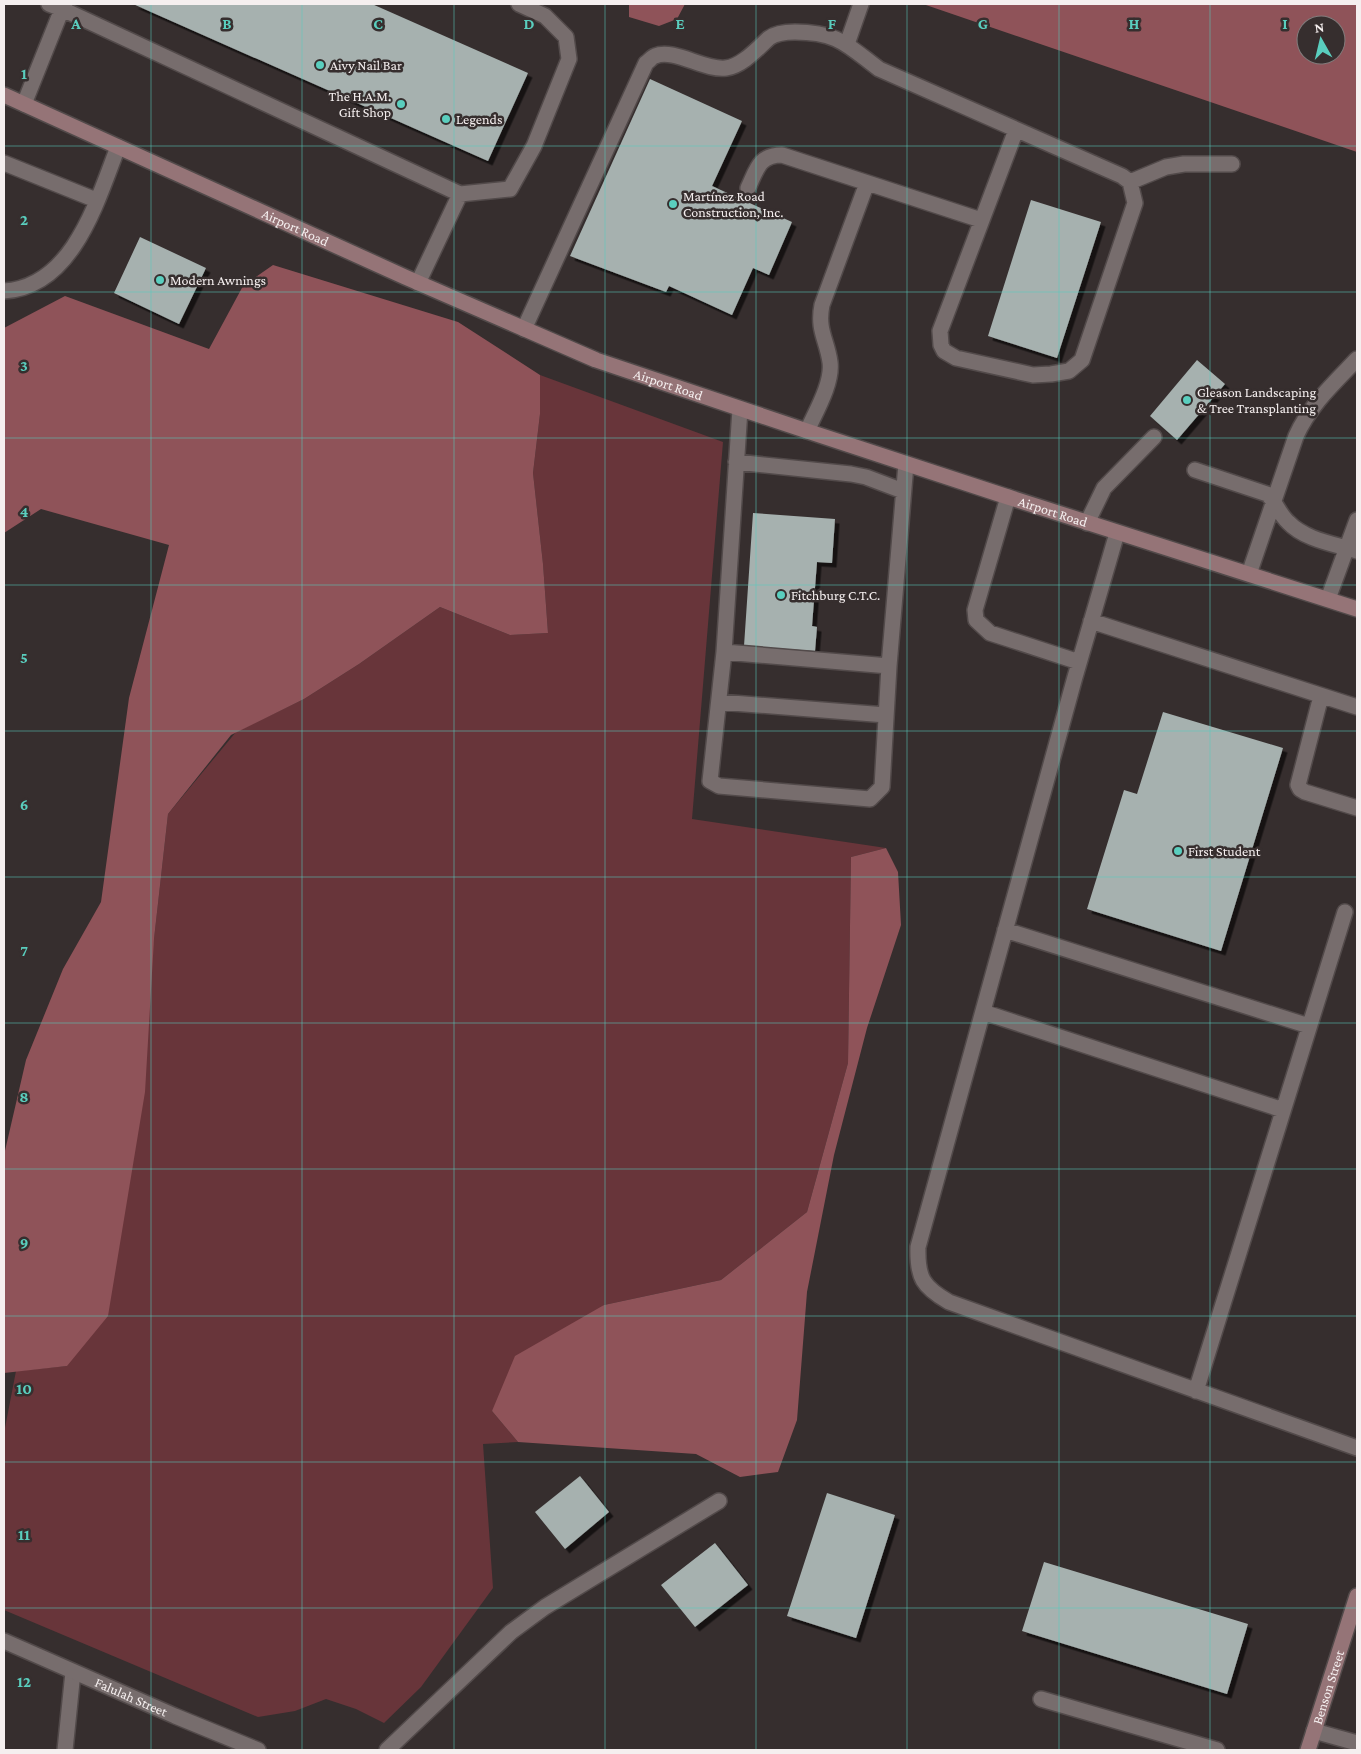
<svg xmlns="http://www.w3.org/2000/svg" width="1361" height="1754" viewBox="0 0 1361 1754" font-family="'Crimson Pro',serif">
<defs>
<filter id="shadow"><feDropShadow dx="4.5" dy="4.5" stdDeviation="0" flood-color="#0009"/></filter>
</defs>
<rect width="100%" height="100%" fill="#362e2e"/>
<!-- green -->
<path fill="#68353a" d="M540,375L723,442L692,819L886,848L851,857L848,1063L807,1212L721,1280L604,1305L492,1411L518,1442L483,1444L493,1588L421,1687L384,1723L356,1709L326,1699L295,1711L258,1717L4,1610V1433L16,1371L67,1366L154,939L168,814L236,732L304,699L359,664L440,607L510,635L548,633L543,564L533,473L540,414Z"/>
<!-- forest -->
<path fill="#8f5359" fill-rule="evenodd" d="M629,4H685L677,19L659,26L629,17Z
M923,4H1357V152ZM1306,25H1336V55H1306Z
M273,265L458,322L540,375V414L533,473L543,564L548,633L510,635L440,607L359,664L304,699L231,735L168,814L154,939L145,1092L108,1316L67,1366L4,1373V1155L26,1060L63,969L101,902L129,698L169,545L41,509L4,533V328L65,296L209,349L243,286Z
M886,848L898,872L901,925L867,1028L834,1155L807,1292L797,1420L778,1472L740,1477L696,1454L518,1442L492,1411L515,1356L604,1305L721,1280L807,1212L848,1063L851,857Z"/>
<!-- building -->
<path fill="#a6b1af" filter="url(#shadow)" d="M133,4H372L528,73L488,161Z
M650,79L742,121L712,186L792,222L769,275L753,268L732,315L669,286L666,292L570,256Z
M1031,200L1101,222L1057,358L988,336Z
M140,237L206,268L179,324L114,293Z
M1197,360L1225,384L1177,440L1150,416Z
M753,513L835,519L832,563L817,562L812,626L817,627L815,651L744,646Z
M1163,712L1283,748L1221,951L1087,909L1124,790L1137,794Z
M580,1476L609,1512L565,1549L535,1512Z
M827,1493L895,1515L856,1638L787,1616Z
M715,1543L748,1585L695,1627L661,1585Z
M1044,1562L1248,1624L1227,1694L1022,1631Z"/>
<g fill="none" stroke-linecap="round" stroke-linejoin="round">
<!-- lane casing -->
<g stroke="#524a4a" stroke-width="18">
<path id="lane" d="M49,4L62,9L65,4
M847,44L861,4
M24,104L62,9L460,194L418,283
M4,163L96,200
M1130,182L1166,167L1184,164H1232
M748,188C757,169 759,155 782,155L981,220
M460,194L510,189L534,146L569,59L566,37L545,16L519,4
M4,291C73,287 97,201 118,147
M524,329L646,63C649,61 652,57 655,56C674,48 705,71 726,68C742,66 757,49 769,38C776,33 786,32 795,32C838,32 847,45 879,69L1122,176L1130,182L1135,203L1082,360L1069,371L1051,374L1033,375L956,358L944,351L941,345L940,331L1016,130
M740,409L724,652L889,666L906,464
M807,431C815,413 833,383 830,362C827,340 817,330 822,305L867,183
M736,462L851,474L866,477L903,491
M1195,470L1267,494C1276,502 1279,514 1288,522C1305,540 1335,544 1357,551
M1008,497L975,610L976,620L990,633L1079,662
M1087,523L1104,488L1154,437
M1117,533L1075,677L918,1247C917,1278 923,1287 949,1302L1357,1448
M1249,574L1296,436C1310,405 1334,383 1357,359
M1328,599L1357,520
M1091,621L1357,707
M724,652L710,781L719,786L870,799L882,787L889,666
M1321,696L1298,785L1300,789L1305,792L1357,808
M719,702L886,715
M1005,930L1309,1026
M983,1012L1283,1110
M1196,1391L1345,912
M1041,1699L1217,1750
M1314,1731L1357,1743
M65,1750L73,1672
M387,1750L511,1632L545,1607L719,1501"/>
</g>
<!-- street casing -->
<g stroke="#524a4a" stroke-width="18">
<g id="street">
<path id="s1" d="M4,1641L175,1716L258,1750"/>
</g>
</g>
<!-- secondary casing -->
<g stroke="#524a4a" stroke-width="18">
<g id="secondary">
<path id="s2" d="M4,95L405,277L596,360L807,431L1008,497L1357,609"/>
<path id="s3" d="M1308,1750L1357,1596"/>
</g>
</g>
<!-- lane -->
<use href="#lane" stroke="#776d6d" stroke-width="15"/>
<!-- street -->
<use href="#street" stroke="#776d6d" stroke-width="15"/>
<!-- secondary -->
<use href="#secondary" stroke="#957477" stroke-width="15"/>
</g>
<!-- grid -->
<path fill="none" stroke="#5acebe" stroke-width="1" stroke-opacity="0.55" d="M151,4V1750M302,4V1750M454,4V1750M605,4V1750M756,4V1750M907,4V1750M1059,4V1750M1210,4V1750M4,146H1357M4,292H1357M4,438H1357M4,585H1357M4,731H1357M4,877H1357M4,1023H1357M4,1169H1357M4,1316H1357M4,1462H1357M4,1608H1357"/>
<!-- markers -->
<g fill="#5acebe" stroke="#362e2e" stroke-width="2">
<circle cx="320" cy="65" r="5"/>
<circle cx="401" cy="104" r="5"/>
<circle cx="446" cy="119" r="5"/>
<circle cx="673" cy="204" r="5"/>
<circle cx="160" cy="280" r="5"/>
<circle cx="1187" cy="400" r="5"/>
<circle cx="781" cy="595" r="5"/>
<circle cx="1178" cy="851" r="5"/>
</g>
<g text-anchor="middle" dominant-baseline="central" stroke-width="5" stroke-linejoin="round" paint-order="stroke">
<!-- poi labels -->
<g font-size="14" fill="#f5efef" stroke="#362e2e" text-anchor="start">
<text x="330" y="65">Aivy Nail Bar</text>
<text x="391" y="96" text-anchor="end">The H.A.M.<tspan x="391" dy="16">Gift Shop</tspan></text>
<text x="456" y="119">Legends</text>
<text x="683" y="196">Martínez Road<tspan x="683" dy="16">Construction, Inc.</tspan></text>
<text x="170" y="280">Modern Awnings</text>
<text x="1197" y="392">Gleason Landscaping<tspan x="1197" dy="16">&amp; Tree Transplanting</tspan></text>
<text x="791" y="595">Fitchburg C.T.C.</text>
<text x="1188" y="851">First Student</text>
</g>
<!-- street labels -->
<g font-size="14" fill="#f5efef" stroke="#362e2e">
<text stroke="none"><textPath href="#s2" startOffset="320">Airport Road</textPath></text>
<text stroke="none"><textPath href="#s2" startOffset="725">Airport Road</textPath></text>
<text stroke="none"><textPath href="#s2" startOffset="1130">Airport Road</textPath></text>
<text stroke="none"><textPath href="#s3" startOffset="66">Benson Street</textPath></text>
<text stroke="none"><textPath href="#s1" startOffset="139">Falulah Street</textPath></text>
</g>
</g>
<g font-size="16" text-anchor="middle" font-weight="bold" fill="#5acebe" stroke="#362e2e" stroke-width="5" stroke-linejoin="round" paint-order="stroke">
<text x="76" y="29">A</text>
<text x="227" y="29">B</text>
<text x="378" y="29">C</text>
<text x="529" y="29">D</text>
<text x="680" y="29">E</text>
<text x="832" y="29">F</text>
<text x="983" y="29">G</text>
<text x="1134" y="29">H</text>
<text x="1285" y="29">I</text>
<text x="24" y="79">1</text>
<text x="24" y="225">2</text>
<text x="24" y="371">3</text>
<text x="24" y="517">4</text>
<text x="24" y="663">5</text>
<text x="24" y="810">6</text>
<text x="24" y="956">7</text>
<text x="24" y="1102">8</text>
<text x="24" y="1248">9</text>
<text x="24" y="1394">10</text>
<text x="24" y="1540">11</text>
<text x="24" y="1687">12</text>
</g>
<!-- border -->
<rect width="1361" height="1754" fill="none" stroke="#f5efef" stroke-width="10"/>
<!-- north arrow -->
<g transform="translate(1321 40) rotate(352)"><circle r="24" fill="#362e2e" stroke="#827b7b"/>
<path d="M0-4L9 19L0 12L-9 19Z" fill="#5acebe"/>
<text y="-8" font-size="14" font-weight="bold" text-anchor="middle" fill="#f5efef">N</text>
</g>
</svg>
